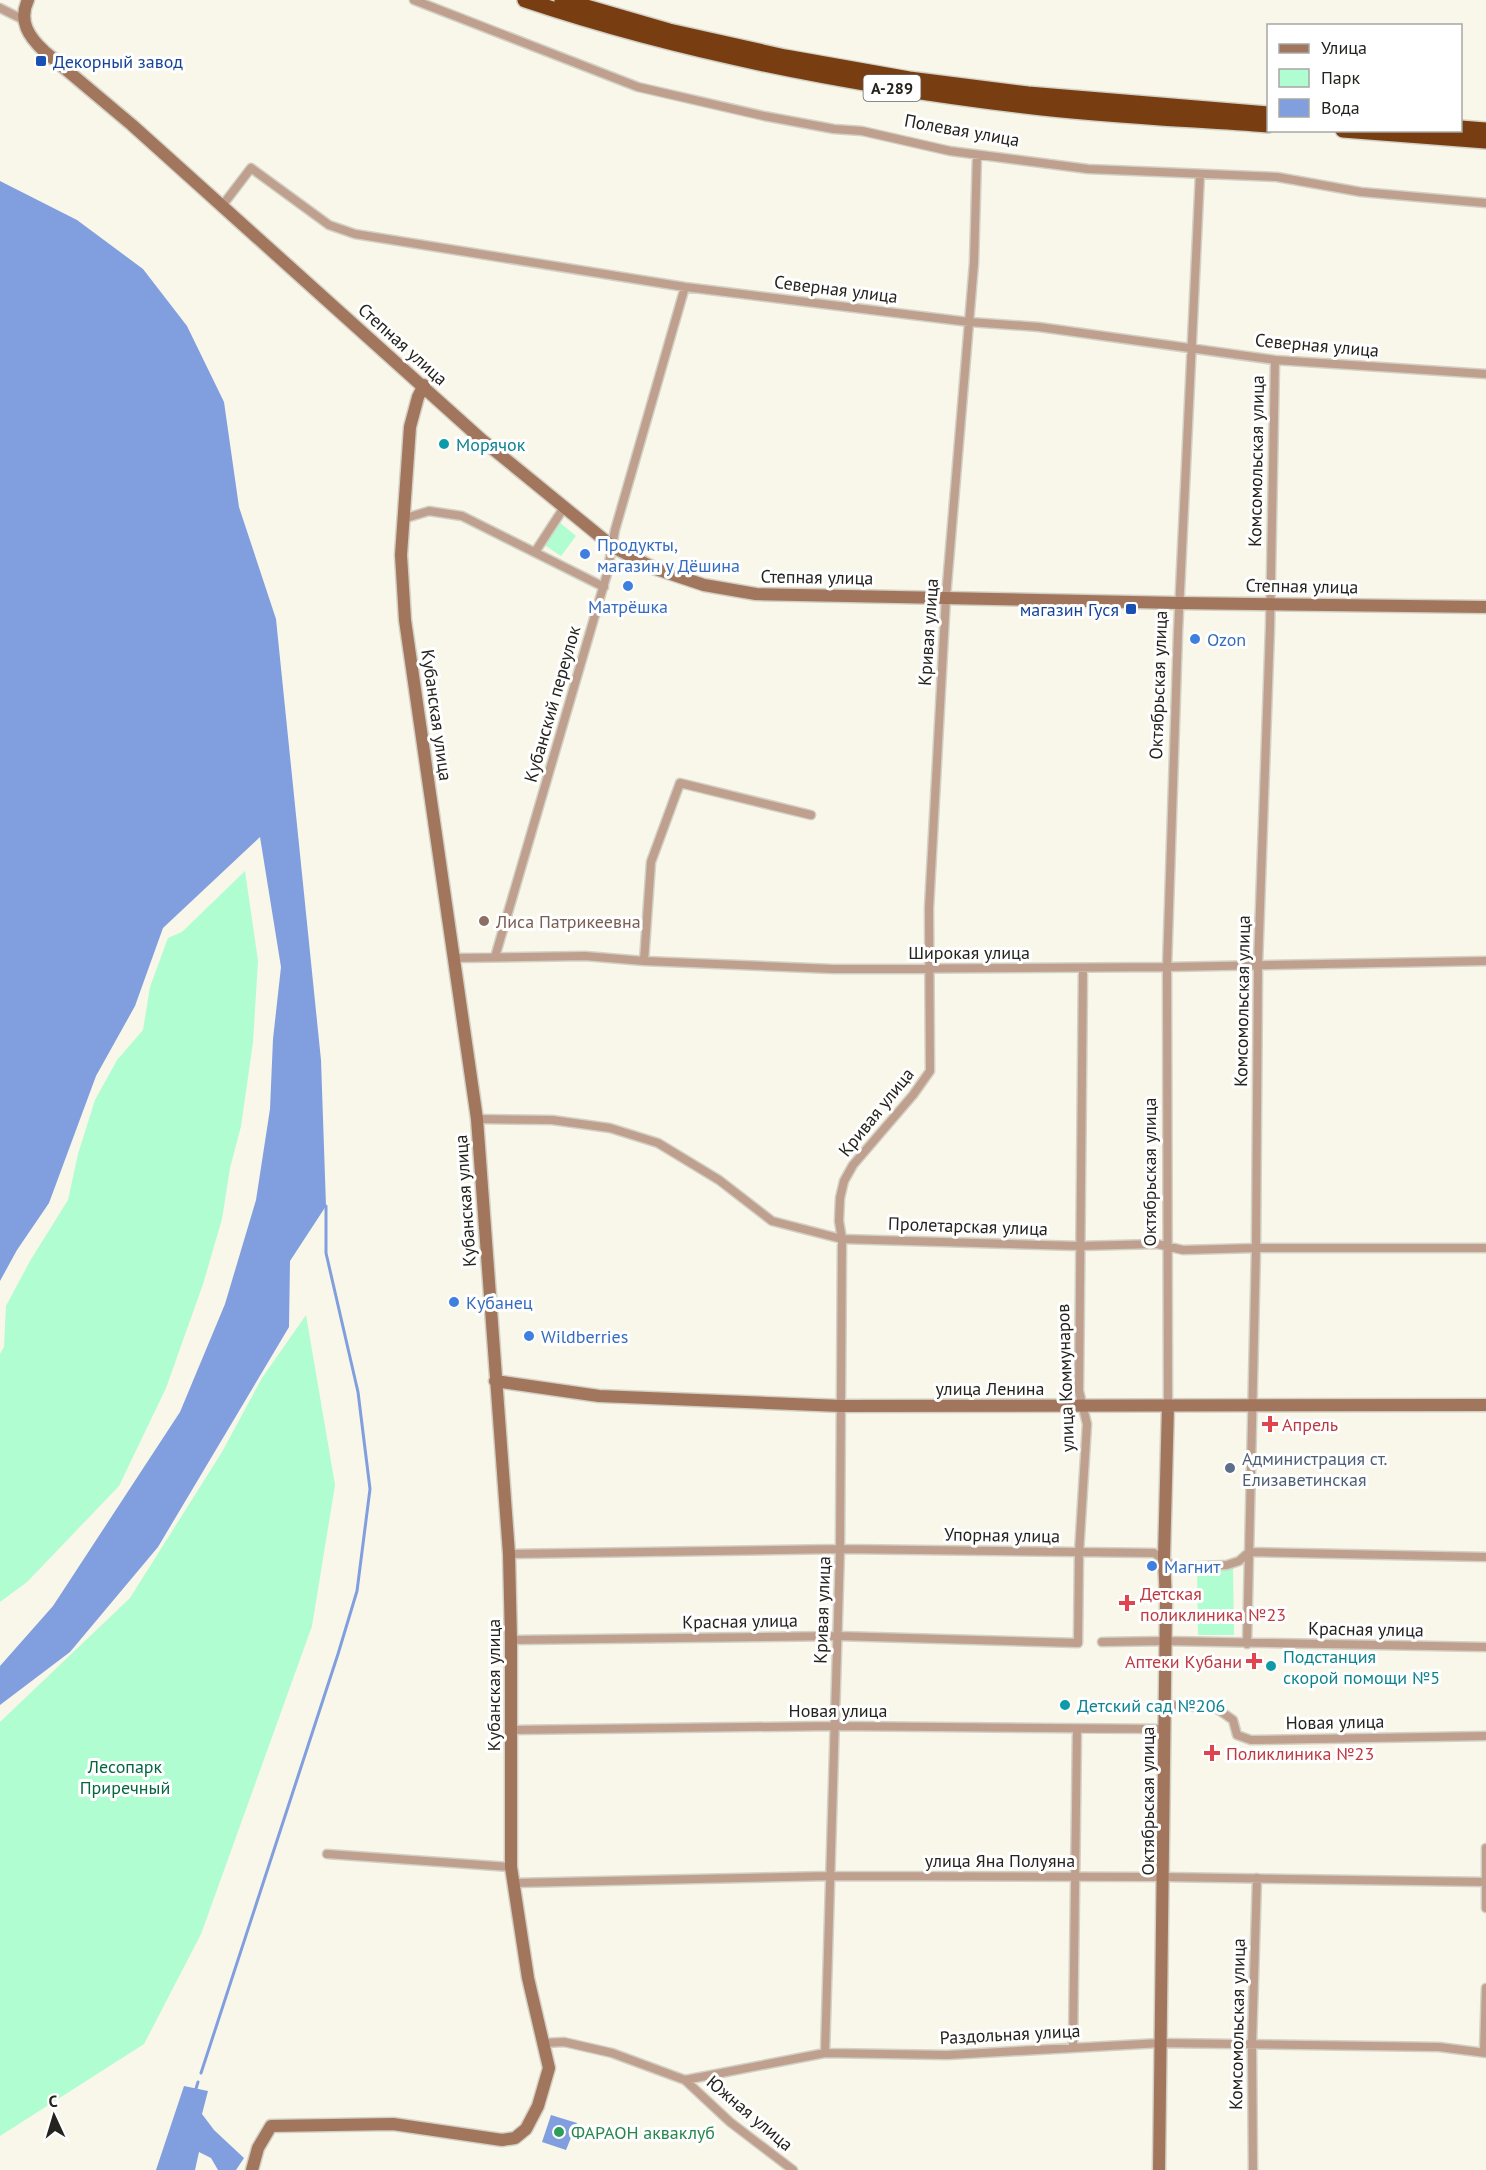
<svg xmlns="http://www.w3.org/2000/svg" width="1486" height="2170" viewBox="0 0 1486 2170" font-family="'PT Sans',sans-serif">
<rect width="100%" height="100%" fill="#f9f6ea"/>
<!-- green -->
<path fill="#affdd0" d="M559,522L576,536L561,556L543,544Z
M245,871L258,961L253,1042L241,1126L230,1168L222,1219L203,1284L166,1388L119,1486L27,1582L0,1602V1354L4,1347L6,1306L30,1261L68,1200L78,1154L95,1100L117,1060L143,1030L150,987L168,938L182,932Z
M306,1315L335,1485L312,1626L201,1934L144,2044L0,2136V1722L130,1598L222,1452L262,1378Z
M1197,1567H1233L1234,1635H1198Z"/>
<!-- water -->
<path fill="#819fde" d="M0,181L77,220L143,269L187,326L224,402L239,507L276,619L321,1060L326,1206L290,1261L289,1327L158,1547L70,1652L0,1705V1666L53,1606L180,1412L225,1304L256,1200L270,1109L273,1039L281,967L260,837L163,928L135,1006L96,1076L49,1203L17,1250L0,1281Z
M184,2086L208,2091L202,2114L214,2130L244,2158L236,2170H218L211,2158L199,2152L195,2170H156Z
M551,2115L577,2123L566,2150L542,2142Z"/>
<g fill="none" stroke-linecap="round" stroke-linejoin="round">
<!-- stream -->
<path stroke="#819fde" stroke-width="3" d="M201,2073L338,1654L357,1591L370,1489L358,1392L326,1253V1206
M195,2092L198,2082"/>
<!-- street casing -->
<g stroke="#d3d0c5" stroke-width="11">
<path id="street" d="M414,0L638,87L764,116L834,129L862,131L950,151L1088,169L1277,177L1361,192L1486,203
M0,8L24,20
M222,206L251,168L329,225L355,234L685,287L969,322L1039,327L1275,360L1486,374
M403,519L429,511L462,516L604,587
M535,552L565,506
M495,957L607,574L615,530L685,287
M453,958L585,956L644,961L833,969L1167,967L1486,961
M644,961L651,862L680,783L811,815
M477,1119L552,1120L610,1128L658,1143L719,1180L772,1221L842,1239L1079,1246L1157,1244L1183,1250L1256,1248H1486
M1168,1406L1167,967L1178,632L1200,174
M509,1554L840,1549L1154,1553L1172,1565L1182,1567L1227,1565L1239,1561L1249,1552L1486,1557
M511,1640L838,1636L1078,1643L1079,1553L1087,1424L1079,1391L1083,968
M1102,1642L1166,1641L1486,1647
M1247,1644L1256,1248L1258,964L1270,628L1275,360
M1165,1705L1216,1708L1233,1720L1237,1735L1251,1740L1486,1736
M511,1730L834,1726L1165,1729
M1486,1848V1908
M327,1854L511,1867
M514,1883L829,1876L1164,1877L1486,1882
M544,2043L564,2042L612,2053L685,2080L825,2053L947,2055L1161,2043L1439,2047L1486,2053
M1073,2048L1077,1729
M1484,2052L1486,1988
M825,2053L840,1549L842,1239L839,1221L840,1198L844,1181L853,1165L913,1095L930,1071L929,908L946,597L974,263L977,155
M685,2080L730,2122L793,2170
M1253,2170L1252,2044L1257,1878"/>
</g>
<!-- secondary casing -->
<g stroke="#d3d0c5" stroke-width="15">
<path id="secondary" d="M28,0C18,21 29,37 44,51L132,125L482,440L613,547L656,569L704,585L756,594L1179,603L1486,607
M495,1381L599,1396L841,1406L1486,1405
M252,2170L258,2148L271,2126L393,2124L502,2140L515,2138L526,2129L538,2106L549,2068L528,1978L511,1867V1640L509,1554L477,1119L405,620L401,555L410,427L418,397L424,385
M1159,2170L1166,1602L1164,1558L1168,1406"/>
</g>
<!-- highway casing -->
<g stroke="#d3d0c5" stroke-width="18">
<path id="highway" d="M525,0C686,54 856,86 1025,106C1105,116 1187,119 1268,125
M562,0L669,31L785,57L909,79L1028,94L1268,114
M1460,128L1486,130
M1343,130L1486,141"/>
</g>
<!-- street -->
<use href="#street" stroke="#bfa08e" stroke-width="8"/>
<!-- secondary -->
<use href="#secondary" stroke="#a2765c" stroke-width="12"/>
<!-- highway -->
<use href="#highway" stroke="#793d12" stroke-width="15"/>
</g>
<!-- markers -->
<g fill="#1a4fb4" stroke="#fff" stroke-width="2">
<rect x="35" y="55" width="12" height="12" rx="3"/>
<rect x="1125" y="603" width="12" height="12" rx="3"/>
</g>
<g fill="#0f9aa8" stroke="#fff" stroke-width="2">
<circle cx="444" cy="444" r="6"/>
<circle cx="1271" cy="1666" r="6"/>
<circle cx="1065" cy="1705" r="6"/>
</g>
<g fill="#3f7fe0" stroke="#fff" stroke-width="2">
<circle cx="585" cy="554" r="6"/>
<circle cx="628" cy="586" r="6"/>
<circle cx="1195" cy="639" r="6"/>
<circle cx="454" cy="1302" r="6"/>
<circle cx="529" cy="1336" r="6"/>
<circle cx="1152" cy="1566" r="6"/>
</g>
<circle fill="#8d6e63" stroke="#fff" stroke-width="2" cx="484" cy="921" r="6"/>
<g fill="#e0444e" stroke="#fff" stroke-width="2">
<path d="M1267 1415h6v6h6v6h-6v6h-6v-6h-6v-6h6z"/>
<path d="M1124 1594h6v6h6v6h-6v6h-6v-6h-6v-6h6z"/>
<path d="M1251 1652h6v6h6v6h-6v6h-6v-6h-6v-6h6z"/>
<path d="M1209 1744h6v6h6v6h-6v6h-6v-6h-6v-6h6z"/>
</g>
<circle fill="#5c6f8a" stroke="#fff" stroke-width="2" cx="1230" cy="1468" r="6"/>
<circle fill="#2e9e5b" stroke="#fff" stroke-width="2" cx="559" cy="2132" r="6"/>
<g text-anchor="middle" dominant-baseline="central" stroke-width="6" stroke-linejoin="round" paint-order="stroke">
<!-- shield labels -->
<rect fill="#fff" stroke="#666562" stroke-width="1.5" x="863.5" y="75" width="57" height="26" rx="4.5"/>
<g font-size="16" font-weight="bold" fill="#24231e">
<text x="892" y="88">А-289</text>
</g>
<!-- transit labels -->
<g font-size="18" fill="#164399" stroke="#fff" text-anchor="start">
<text x="53" y="61">Декорный завод</text>
<text x="1119" y="609" text-anchor="end">магазин Гуся</text>
</g>
<!-- street labels -->
<g font-size="18" fill="#24231e" stroke="#fff">
<text transform="translate(962 130) rotate(10)">Полевая улица</text>
<text transform="translate(836 289) rotate(7)">Северная улица</text>
<text transform="translate(403 344) rotate(42)">Степная улица</text>
<text transform="translate(1317 345) rotate(5)">Северная улица</text>
<text transform="translate(1256 461) rotate(-89)">Комсомольская улица</text>
<text transform="translate(817 577) rotate(1)">Степная улица</text>
<text transform="translate(1302 586) rotate(1)">Степная улица</text>
<text transform="translate(928 632) rotate(-86)">Кривая улица</text>
<text transform="translate(1158 685) rotate(-88)">Октябрьская улица</text>
<text transform="translate(552 704) rotate(-74)">Кубанский переулок</text>
<text transform="translate(437 715) rotate(82)">Кубанская улица</text>
<text x="969" y="952">Широкая улица</text>
<text transform="translate(1242 1001) rotate(-89)">Комсомольская улица</text>
<text transform="translate(876 1112) rotate(-51)">Кривая улица</text>
<text transform="translate(1149 1172) rotate(-90)">Октябрьская улица</text>
<text transform="translate(465 1201) rotate(-94)">Кубанская улица</text>
<text transform="translate(968 1226) rotate(2)">Пролетарская улица</text>
<text transform="translate(1065 1378) rotate(-92)">улица Коммунаров</text>
<text x="990" y="1388">улица Ленина</text>
<text transform="translate(1002 1535) rotate(1)">Упорная улица</text>
<text transform="translate(822 1610) rotate(-88)">Кривая улица</text>
<text transform="translate(740 1621) rotate(-1)">Красная улица</text>
<text transform="translate(1366 1629) rotate(1)">Красная улица</text>
<text transform="translate(493 1685) rotate(-90)">Кубанская улица</text>
<text x="838" y="1710">Новая улица</text>
<text transform="translate(1335 1722) rotate(-1)">Новая улица</text>
<text transform="translate(1147 1801) rotate(-90)">Октябрьская улица</text>
<text x="1000" y="1860">улица Яна Полуяна</text>
<text transform="translate(1237 2024) rotate(-89)">Комсомольская улица</text>
<text transform="translate(1010 2034) rotate(-3)">Раздольная улица</text>
<text transform="translate(750 2113) rotate(40)">Южная улица</text>
</g>
<!-- culture labels -->
<g font-size="18" fill="#0d838f" stroke="#fff" text-anchor="start">
<text x="456" y="444">Морячок</text>
<text x="1283" y="1656">Подстанция<tspan x="1283" dy="21">скорой помощи №5</tspan></text>
<text x="1077" y="1705">Детский сад №206</text>
</g>
<!-- shop labels -->
<g font-size="18" fill="#366cbe" stroke="#fff" text-anchor="start">
<text x="597" y="544">Продукты,<tspan x="597" dy="21">магазин у Дёшина</tspan></text>
<text x="628" y="606" text-anchor="middle">Матрёшка</text>
<text x="1207" y="639">Ozon</text>
<text x="466" y="1302">Кубанец</text>
<text x="541" y="1336">Wildberries</text>
<text x="1164" y="1566">Магнит</text>
</g>
<!-- education labels -->
<g font-size="18" fill="#785e54" stroke="#fff" text-anchor="start">
<text x="496" y="921">Лиса Патрикеевна</text>
</g>
<!-- health labels -->
<g font-size="18" fill="#be3a42" stroke="#fff" text-anchor="start">
<text x="1282" y="1424">Апрель</text>
<text x="1140" y="1593">Детская<tspan x="1140" dy="21">поликлиника №23</tspan></text>
<text x="1242" y="1661" text-anchor="end">Аптеки Кубани</text>
<text x="1226" y="1753">Поликлиника №23</text>
</g>
<!-- service labels -->
<g font-size="18" fill="#4e5e75" stroke="#fff" text-anchor="start">
<text x="1242" y="1458">Администрация ст.<tspan x="1242" dy="21">Елизаветинская</tspan></text>
</g>
<!-- park labels -->
<g font-size="18" fill="#046740" stroke="#fff">
<text x="125" y="1766">Лесопарк<tspan x="125" dy="21">Приречный</tspan></text>
</g>
<!-- leisure labels -->
<g font-size="18" fill="#27864d" stroke="#fff" text-anchor="start">
<text x="571" y="2132">ФАРАОН акваклуб</text>
</g>
</g>
<!-- legend -->
<rect x="1267" y="24" width="195" height="108" fill="#ffffff" stroke="#a7a7a5" stroke-width="1.5"/>
<rect x="1279" y="44" width="30" height="9" fill="#a2765c" stroke="#a7a7a5" stroke-width="1.5"/>
<text x="1321" y="54" font-size="18" fill="#24231e">Улица</text>
<rect x="1279" y="69" width="30" height="18" fill="#affdd0" stroke="#a7a7a5" stroke-width="1.5"/>
<text x="1321" y="84" font-size="18" fill="#24231e">Парк</text>
<rect x="1279" y="99" width="30" height="18" fill="#819fde" stroke="#a7a7a5" stroke-width="1.5"/>
<text x="1321" y="114" font-size="18" fill="#24231e">Вода</text>
<!-- north arrow -->
<g transform="translate(54 2116) rotate(356)" stroke="#ffffff" stroke-width="4.5" paint-order="stroke">
<path d="M0-4.5L10 22L0 15L-10 22Z" fill="#24231e"/>
<text y="-9" font-size="16" font-weight="bold" text-anchor="middle" fill="#24231e">С</text>
</g>
</svg>
